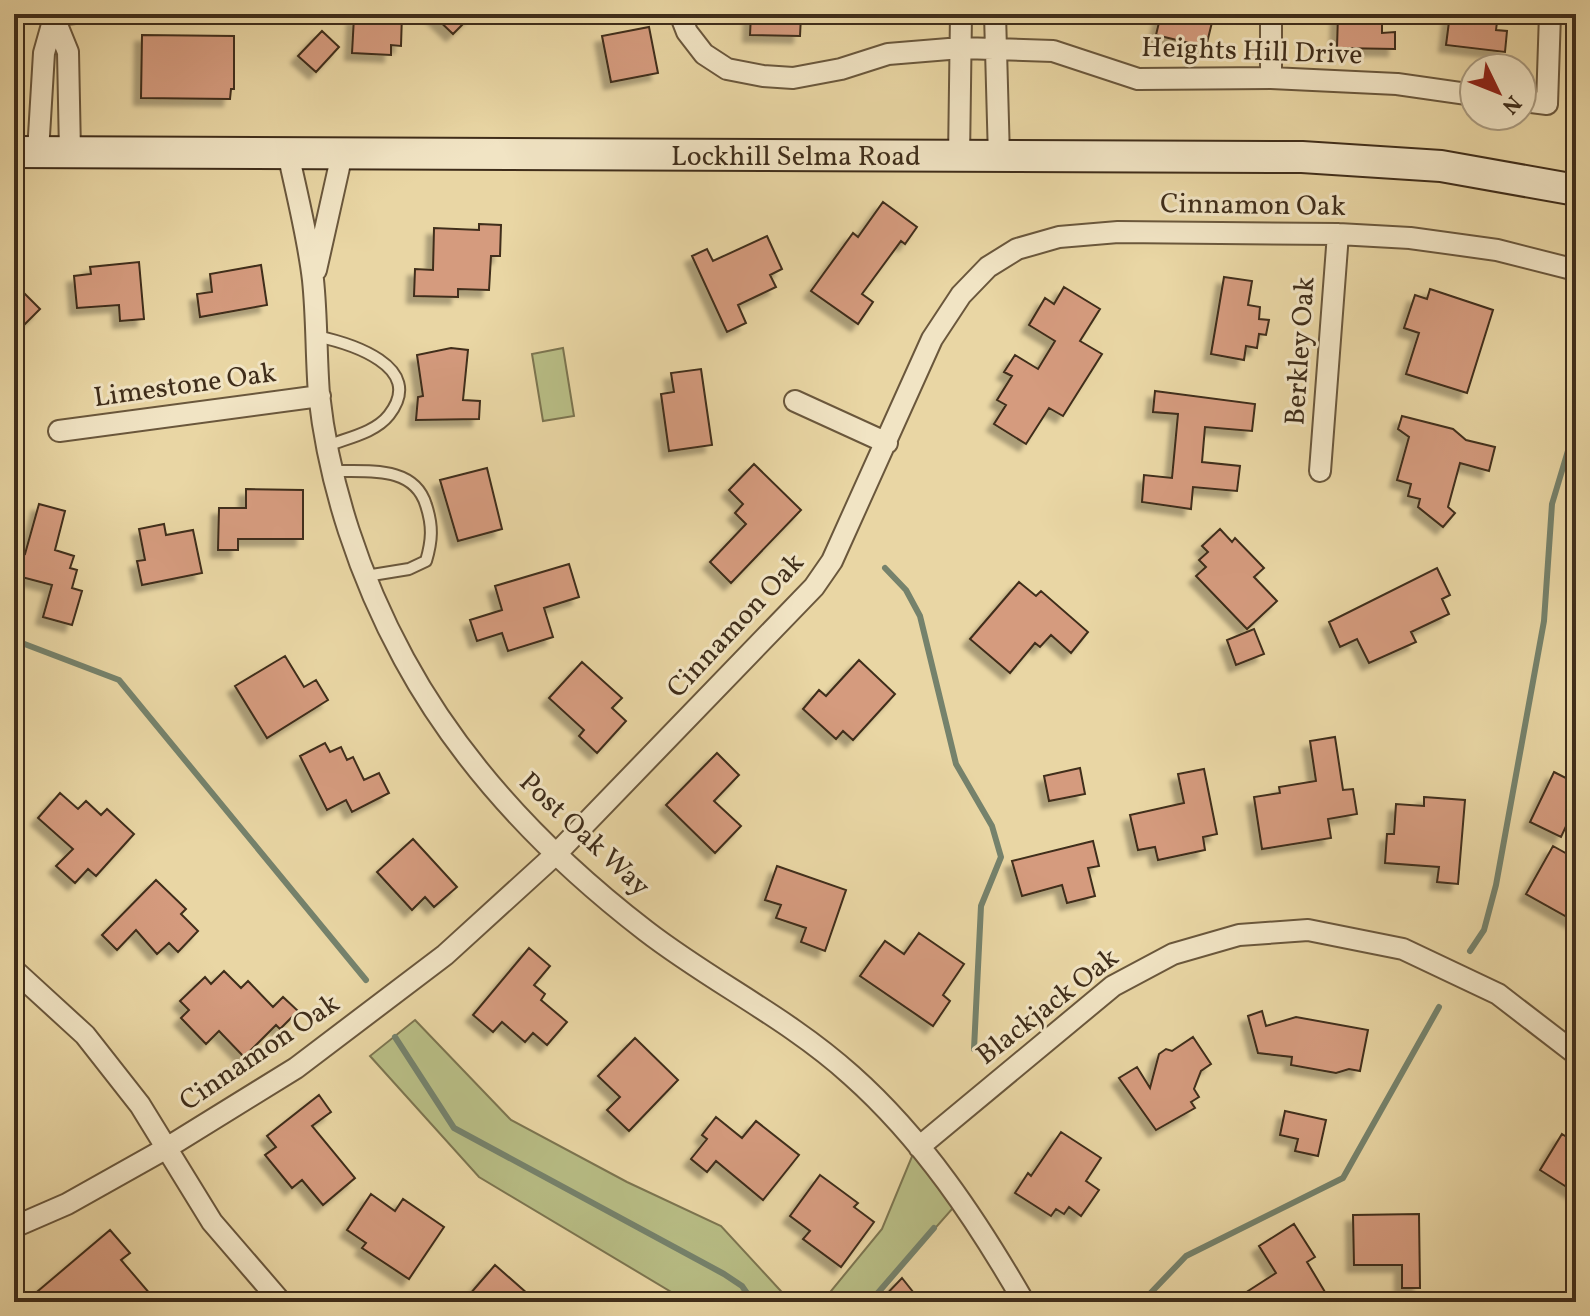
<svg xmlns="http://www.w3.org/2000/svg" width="1590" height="1316" viewBox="0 0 1590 1316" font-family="Vollkorn,serif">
<defs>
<filter id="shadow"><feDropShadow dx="-7" dy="7" stdDeviation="2" flood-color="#0004"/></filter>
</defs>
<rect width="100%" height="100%" fill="#e9d6a4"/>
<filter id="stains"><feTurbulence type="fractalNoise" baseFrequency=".0025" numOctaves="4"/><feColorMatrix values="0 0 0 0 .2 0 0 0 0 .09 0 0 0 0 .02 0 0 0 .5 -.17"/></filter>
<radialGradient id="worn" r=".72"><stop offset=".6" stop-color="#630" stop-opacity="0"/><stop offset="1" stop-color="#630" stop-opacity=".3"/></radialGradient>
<!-- green -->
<path fill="#b8bd85" stroke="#7c7550" stroke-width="2" d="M563,348L574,416L543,421L532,354Z
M415,1020L511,1120L627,1182L721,1226L791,1302H688L479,1177L370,1056Z
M913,1154L953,1208L870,1302H822L882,1229Z"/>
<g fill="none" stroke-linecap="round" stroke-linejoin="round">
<!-- stream -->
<path stroke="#75826c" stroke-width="6" d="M885,568L906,590L920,616L956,764L992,826L1001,857L981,906L974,1049
M14,640L119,680L366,980
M1470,951L1484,930L1496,885L1544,621L1552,504L1576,424
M395,1037L454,1128L724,1274L742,1286L753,1302
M870,1302L934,1228
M1142,1302L1186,1256L1343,1178L1439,1007"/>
</g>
<!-- building -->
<path fill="#d59b7e" stroke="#3f2d1a" stroke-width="2" filter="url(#shadow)" d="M382,14H402L401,46L391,45V55L352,53L354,17L381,18Z
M432,14H473L453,34Z
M751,14L801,16L800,36L750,35Z
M1161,14H1214L1206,47L1156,35Z
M1338,14H1382V33L1395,32V49L1337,48Z
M1450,14H1498L1496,30L1507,31L1505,52L1446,45Z
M649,27L658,73L611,82L602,36Z
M322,31L339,47L316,72L298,56Z
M142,35L234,36V89H231L230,99L141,98Z
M883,202L917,227L905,244L901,241L862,294L873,302L858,324L811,291L853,233L858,237Z
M479,224L501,225L500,256H491L489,290L458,289V297L414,296L415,269L433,270L434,228L479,230Z
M767,236L782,269L770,275L776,287L738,305L746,323L727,332L692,256L707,249L713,261Z
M139,262L144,319L120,321L119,305L77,308L74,276L91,274L90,267Z
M261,265L267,305L200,317L197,294L212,292L210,274Z
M1224,277L1252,281L1248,305L1260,307L1259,319L1269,320L1266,335L1259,334L1257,348L1246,346L1244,360L1211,354Z
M14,283L40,309L14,335Z
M1064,287L1100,309L1080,341L1102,354L1063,416L1049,408L1026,444L994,424L1006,405L997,400L1012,376L1004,372L1015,355L1038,369L1055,341L1029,325L1045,298L1054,304Z
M1430,289L1493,310L1467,393L1406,374L1419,333L1404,328L1415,295L1427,299Z
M451,348L468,350L463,400L480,401L479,419L416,420L418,397L423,396L417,355Z
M701,369L712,445L669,451L661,394L674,392L671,373Z
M1155,391L1255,404L1252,431L1205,427L1202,462L1240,466L1237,491L1193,487L1191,509L1142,502L1144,475L1172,478L1178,414L1153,412Z
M1402,416L1453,429L1466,440L1495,447L1489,471L1460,463L1448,507L1455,513L1443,527L1418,507L1420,499L1408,496L1411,484L1397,480L1409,437L1398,429Z
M754,464L801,510L731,583L710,562L746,524L735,513L743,504L729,490Z
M487,468L502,529L458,541L440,480Z
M246,489L303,490V539H238V550H218L219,508H246Z
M39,504L65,511L55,550L74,556L70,568L77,570L72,588L82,591L72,625L43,617L52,585L14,575V551L25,554Z
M164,524L166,535L193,530L202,573L142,585L137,561L145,560L139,529Z
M1220,529L1232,542L1235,538L1264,568L1254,577L1277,601L1247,629L1196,576L1206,567L1199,560L1208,552L1202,546Z
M569,564L579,597L544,608L553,637L508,651L502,633L477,641L470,620L502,610L495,586Z
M1437,568L1450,595L1442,599L1449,614L1411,632L1416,642L1369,663L1357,639L1340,647L1329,622Z
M1019,582L1036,596L1041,591L1088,632L1071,653L1051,635L1040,647L1035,643L1010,673L970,639Z
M1254,629L1264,654L1236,665L1227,640Z
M285,656L304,687L316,680L328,700L267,738L235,686Z
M859,660L895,694L853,740L843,731L836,739L803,709L819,690L826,696Z
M582,662L622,698L612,708L626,721L597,753L579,736L584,730L549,698Z
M1335,737L1343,790L1353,789L1357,814L1328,819L1331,838L1262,849L1254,797L1280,793L1279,787L1316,781L1310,741Z
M325,743L330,752L341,747L347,760L353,757L364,780L379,773L389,793L352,812L346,800L327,810L300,756Z
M717,753L739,775L714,801L741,826L715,853L666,805Z
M1080,768L1085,794L1049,801L1044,776Z
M1204,769L1217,834L1203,837L1205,850L1158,860L1155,847L1138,850L1130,815L1184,803L1178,774Z
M1554,772L1576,783V805L1561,837L1530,822Z
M60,793L78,809L86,801L101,815L107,809L134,834L96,876L88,869L75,883L56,866L73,849L38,818Z
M1424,797L1465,800L1458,884L1437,882L1439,867L1385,863L1387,834H1394L1396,804L1424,806Z
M413,839L457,887L434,907L425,897L412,910L377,872Z
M1093,841L1099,866L1088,868L1095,896L1067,903L1062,885L1022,896L1012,861Z
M1553,846L1576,859L1570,872L1576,875V922L1526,894Z
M777,866L846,890L825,951L801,942L806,928L776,918L781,905L765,900Z
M156,880L186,909L181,914L198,931L178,952L169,943L157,954L136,930L117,950L102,935Z
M919,933L964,964L943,995L950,1001L933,1026L860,976L885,941L904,954Z
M529,948L550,966L534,985L545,994L541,1000L567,1022L547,1045L533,1033L525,1042L502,1022L493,1032L473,1015Z
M224,971L241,988L248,981L273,1007L283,997L298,1011L280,1029L276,1025L244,1057L219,1031L206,1044L181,1018L189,1010L180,1001L205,977L211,984Z
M1262,1011L1266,1026L1296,1017L1368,1030L1360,1071L1349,1069L1336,1073L1291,1065L1292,1057L1258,1053L1248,1016Z
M1193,1037L1211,1064L1201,1071L1194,1089L1199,1097L1191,1102L1195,1108L1156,1130L1119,1078L1137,1067L1150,1088L1159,1054L1166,1049L1172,1051Z
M635,1038L678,1080L629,1131L607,1110L620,1097L598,1076Z
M319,1095L331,1112L312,1126L355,1178L323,1205L302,1180L292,1188L265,1155L276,1147L267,1136Z
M1285,1111L1326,1120L1318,1156L1295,1151L1298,1139L1280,1135Z
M716,1117L742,1138L756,1121L799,1155L763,1200L716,1161L707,1172L691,1159L707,1139L702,1135Z
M1061,1132L1101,1158L1086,1181L1099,1190L1081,1216L1069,1207L1064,1214L1056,1209L1051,1216L1015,1193L1028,1173L1031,1176Z
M1562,1134L1576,1143V1193L1540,1170Z
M820,1175L858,1203L854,1207L874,1222L841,1267L803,1239L810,1231L790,1216Z
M371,1194L395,1211L403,1199L444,1227L409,1279L362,1248L366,1243L347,1230Z
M1419,1214L1420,1288H1402V1265H1354L1353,1215Z
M1294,1224L1315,1257L1307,1262L1331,1302H1251L1245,1293L1276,1273L1259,1246Z
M110,1230L130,1253L121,1260L157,1302H82L76,1295L68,1302H25Z
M495,1265L537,1302H463Z
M902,1278L921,1302H879Z"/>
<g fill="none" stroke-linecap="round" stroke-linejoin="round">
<!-- service casing -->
<g stroke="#6a573c" stroke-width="14">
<path id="service" d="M55,20L116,14
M316,336C349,343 427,366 389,415C375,433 347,438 327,446
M333,471C368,472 414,465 426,505C433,526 432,541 426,561L409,569L366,576"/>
</g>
<!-- minor casing -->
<g stroke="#6a573c" stroke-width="24">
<path id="minor" d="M680,14L687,32L704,54L727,69L763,76L793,78L841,69L888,54L961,48L1053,51L1138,79L1271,78L1397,84L1474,95
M995,14L999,158
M1271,14V78
M55,20L68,52L70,152
M1522,101L1547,104L1550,14
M38,152L44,53L55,14
M288,153C297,195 308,237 313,280C317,318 316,356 319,394C329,486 360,578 404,659C462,766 550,857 646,931C712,982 788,1018 851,1075C923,1139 976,1219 1024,1302
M959,158L961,14
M316,270L342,154
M795,401L887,443
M59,431L320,396
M1320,471L1338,234
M14,970L85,1035L140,1105L212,1222L281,1302
M919,1147L1113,986L1173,954L1239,935L1308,930L1403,949L1498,994L1576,1054
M14,1227L67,1204L165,1149L296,1068L445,955L557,853L814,587L832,561L932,339L961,295L988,267L1017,249L1059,237L1118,232L1338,234L1410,238L1497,250L1576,270"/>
</g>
<!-- secondary casing -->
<g stroke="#3f2d1a" stroke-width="34">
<path id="secondary" d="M14,152L1302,157L1441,166L1576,190"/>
</g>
<!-- service -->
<use href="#service" stroke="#f1e4c4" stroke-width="10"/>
<!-- minor -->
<use href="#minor" stroke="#f1e4c4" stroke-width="20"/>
<!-- secondary -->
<use href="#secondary" stroke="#f1e4c4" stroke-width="30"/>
</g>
<g text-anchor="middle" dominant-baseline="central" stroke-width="6" stroke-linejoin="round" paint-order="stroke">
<!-- street labels -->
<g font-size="28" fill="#3f2d1a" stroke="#f1e4c4">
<text transform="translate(1252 52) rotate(2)">Heights Hill Drive</text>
<text x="796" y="157">Lockhill Selma Road</text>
<text transform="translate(1253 206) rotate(1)">Cinnamon Oak</text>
<text transform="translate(1301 351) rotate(-86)">Berkley Oak</text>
<text transform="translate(185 386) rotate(-8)">Limestone Oak</text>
<text transform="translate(736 626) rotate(-47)">Cinnamon Oak</text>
<text transform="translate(584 835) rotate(43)">Post Oak Way</text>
<text transform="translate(1048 1007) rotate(-38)">Blackjack Oak</text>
<text transform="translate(260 1053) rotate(-34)">Cinnamon Oak</text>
</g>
</g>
<!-- margin -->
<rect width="1590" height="1316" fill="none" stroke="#e9d6a4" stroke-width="48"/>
<rect x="16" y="16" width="1558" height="1284" fill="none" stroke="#3f2d1a" stroke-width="4"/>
<rect x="24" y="24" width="1542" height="1268" fill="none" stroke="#3f2d1a" stroke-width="2"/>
<!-- north arrow -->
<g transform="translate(1498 92) rotate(133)"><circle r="38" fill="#f1e4c4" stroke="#aa9b80" stroke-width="2"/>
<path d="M0-6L14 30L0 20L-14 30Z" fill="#8f2418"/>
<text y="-12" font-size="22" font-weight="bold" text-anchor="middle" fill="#3f2d1a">N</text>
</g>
<rect width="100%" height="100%" filter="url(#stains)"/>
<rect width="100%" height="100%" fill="url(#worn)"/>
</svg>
